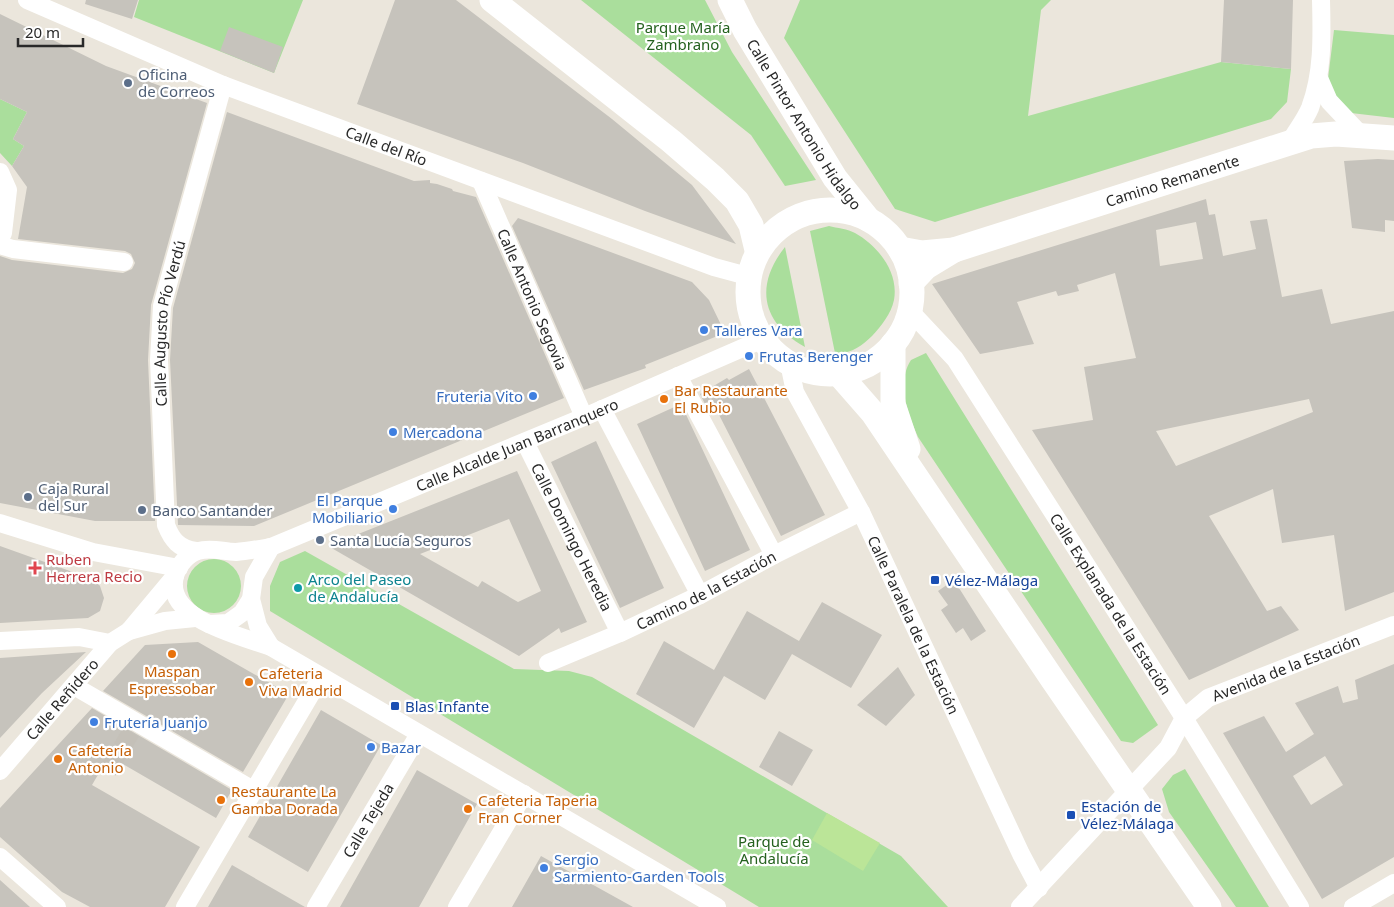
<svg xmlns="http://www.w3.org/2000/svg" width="1394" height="907" viewBox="0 0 1394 907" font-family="'Noto Sans',sans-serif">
<rect width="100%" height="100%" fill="#ebe6dc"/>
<!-- green -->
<path fill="#aade9c" d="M139,0H303L274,73L134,17Z
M581,0H705L732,52L816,180L785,186L751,135Z
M800,0H1051L1041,10L1028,116L1221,62L1291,69L1287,102L1271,119L935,222L895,209L784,38Z
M1334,30L1394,35V118L1351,113L1327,87Z
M0,99L27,112L13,139L24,146L12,166L0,153Z
M829,226C837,228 848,229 855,233C878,246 899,272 894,300C891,314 881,326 872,336C862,346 849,355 835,353L810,231Z
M785,247L805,347C762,323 754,286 785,247Z
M926,353L1158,725L1133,743L1121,741L918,437C908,415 896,383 911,360Z
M305,551L514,669L569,671L592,677L901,856L948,907H759L270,611V586L280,562Z
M187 586a27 27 0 1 1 54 0a27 27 0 1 1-54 0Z
M1185,769L1269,907H1236L1169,812L1162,789L1173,775Z"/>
<!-- pitch -->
<path fill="#bbe598" d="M827,813L880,843L863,871L812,840Z"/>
<!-- building -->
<path fill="#c6c3bc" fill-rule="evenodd" d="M86,0H138L132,19L85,4Z
M395,0H456L612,119L692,185L736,244L645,211L523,163L357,104Z
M1224,0H1293L1291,69L1221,62Z
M0,14L106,66L207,103L151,305L148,360L155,521H95L0,503V256L12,260L123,273L132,269L135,263L131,254L125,251L18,239L27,187L12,166L24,146L13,139L27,112L0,99Z
M229,27L283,47L274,73L220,51Z
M227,112L414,181L430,180V183L437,184L452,189L453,191L476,197L564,398L254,526L178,525L170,360L173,308Z
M1378,159L1394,160V221L1385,220V232L1352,228L1344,161Z
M1206,199L1209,215L1215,214L1223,256L1256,249L1250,221L1267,219L1282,297L1322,289L1331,324L1394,311V592L1345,611L1334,535L1282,543L1273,489L1209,516L1267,611L1281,606L1299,630L1189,680L1032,430L1093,420L1084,367L1136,358L1115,273L1077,285L1079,291L1058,296L1056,291L1017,302L1034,344L980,354L932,284ZM1196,222L1203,259L1160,266L1156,230ZM1309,399L1313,412L1176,466L1156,431Z
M518,218L692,282L709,300L725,333L645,365L646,368L584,390L512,226Z
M749,369L825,515L781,536L715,407L708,410L700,394L727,378L729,380Z
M681,404L750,550L705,571L637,424Z
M596,441L664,588L620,608L551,462Z
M517,471L587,622L561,633L559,628L519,656L328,546ZM509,519L541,591L518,602L482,581L478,587L420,554Z
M0,546L95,580L100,586L104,598L100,611L88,618L0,623Z
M954,580L986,631L971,641L963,628L956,633L941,610L948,605L938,591Z
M822,602L882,635L851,688L792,654L765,700L724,676L694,728L636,694L664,641L714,670L747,611L799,641Z
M198,642L289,694L243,772L103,691L145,645Z
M86,652L42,693L0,738V658Z
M1394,664V857L1322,899L1223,733L1264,716L1286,752L1314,734L1295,703L1338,686L1343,703L1358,699L1355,680ZM1325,756L1343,785L1311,805L1293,776Z
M898,667L915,695L886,726L857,705Z
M92,708L232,790L216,818L109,756L92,785L200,847L165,907H90L62,892L0,837V808Z
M321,710L381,745L308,872L248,837Z
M779,731L813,750L792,786L759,767Z
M417,770L477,804L419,907H340Z
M541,856L633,907H512Z
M232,865L305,907H208Z
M0,880L30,907H0Z"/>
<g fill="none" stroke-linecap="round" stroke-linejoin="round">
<!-- street-tunnel -->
<path stroke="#c4c0b8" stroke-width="18" stroke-dasharray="18 9" stroke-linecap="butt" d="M108,771L137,722"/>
<!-- street -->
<g stroke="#fff" stroke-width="18">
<path id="s1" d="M27,0L223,85L714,267L751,277"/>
<path d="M1319,78L1329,101L1361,135"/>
<path d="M1290,142C1296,131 1305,120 1310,108C1323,73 1322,37 1321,0"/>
<path d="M0,172L8,190L3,233L0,238"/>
<path id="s2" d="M481,181L584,417"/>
<path d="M0,245L13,249L124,262"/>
<path id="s3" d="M910,311L955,359L1184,718L1300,907"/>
<path id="s4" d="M789,363L795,392L861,512L1021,854L1039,888"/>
<path d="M678,376L774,555"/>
<path d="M602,409L700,595"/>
<path id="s5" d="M525,442L620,633"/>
<path d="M0,523L93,552L179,568"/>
<path id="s6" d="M196,551C179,549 172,540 166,525L159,360L162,306L223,85"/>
<path d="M251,599L258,626L271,647"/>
<path d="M209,624L228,623L242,613L251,599L254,577L271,547"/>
<path d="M129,631L165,621L195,618"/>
<path d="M0,641L79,637L110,643"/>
<path id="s7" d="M548,663L620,633L700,595L774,555L861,512"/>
<path d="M74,686L253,790"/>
<path id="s8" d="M0,771L110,643L129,631L175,576"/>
<path d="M0,857L57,907"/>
<path d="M185,907L321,677"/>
<path id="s9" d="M316,907L419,734"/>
<path d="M457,907L524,794"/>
<path id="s10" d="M717,907L271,647C242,636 163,619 175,576C178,565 188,554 198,551C212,547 223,552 236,552C248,551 259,549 271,547L584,417L763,339"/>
<path id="s11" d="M1020,907L1168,748L1184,718L1208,698L1394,625"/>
<path d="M1353,907L1394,883"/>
</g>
<!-- secondary -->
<g stroke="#fff" stroke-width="25">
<path d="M492,0L671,141L715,179L737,201L751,225L757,250"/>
<path id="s12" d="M730,0L745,30L835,178L868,219"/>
<circle cx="830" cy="292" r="82"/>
<path d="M900,249L922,253L954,250L926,267L911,283"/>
<path id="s13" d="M954,250L1311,136L1336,134L1394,138"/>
<path d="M893,344V404L908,449"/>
<path d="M838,373L873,413L1053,680L1209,907"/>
</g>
</g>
<!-- markers -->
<g fill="#5c6f8a" stroke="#fff" stroke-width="2">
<circle cx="128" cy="83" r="5"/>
<circle cx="28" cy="497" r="5"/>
<circle cx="142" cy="510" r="5"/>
<circle cx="320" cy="540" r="5"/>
</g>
<g fill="#3f7fe0" stroke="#fff" stroke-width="2">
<circle cx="704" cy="330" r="5"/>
<circle cx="749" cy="356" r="5"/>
<circle cx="533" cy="396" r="5"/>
<circle cx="393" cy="432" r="5"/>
<circle cx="393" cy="509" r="5"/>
<circle cx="94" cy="722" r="5"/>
<circle cx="371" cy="747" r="5"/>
<circle cx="544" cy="868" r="5"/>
</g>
<g fill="#e8710a" stroke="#fff" stroke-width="2">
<circle cx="664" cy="399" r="5"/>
<circle cx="172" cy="654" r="5"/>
<circle cx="249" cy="682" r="5"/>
<circle cx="58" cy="759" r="5"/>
<circle cx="221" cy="800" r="5"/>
<circle cx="468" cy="809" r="5"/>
</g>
<path fill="#e0444e" stroke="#fff" stroke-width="2" d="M32.5 560.5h5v5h5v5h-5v5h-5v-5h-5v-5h5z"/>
<g fill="#1a4fb4" stroke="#fff" stroke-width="2">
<rect x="930" y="575" width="10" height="10" rx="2.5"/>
<rect x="390" y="701" width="10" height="10" rx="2.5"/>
<rect x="1066" y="810" width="10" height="10" rx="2.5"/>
</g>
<circle fill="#0f9aa8" stroke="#fff" stroke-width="2" cx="298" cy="588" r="5"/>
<g text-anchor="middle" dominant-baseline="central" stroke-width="4.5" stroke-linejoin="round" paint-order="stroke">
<!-- park labels -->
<g font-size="15" fill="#24611e" stroke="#fff">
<text x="683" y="27">Parque María<tspan x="683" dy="17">Zambrano</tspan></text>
<text x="774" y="841">Parque de<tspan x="774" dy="17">Andalucía</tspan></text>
</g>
<!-- service labels -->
<g font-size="15" fill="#4e5e75" stroke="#fff" text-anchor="start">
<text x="138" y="74">Oficina<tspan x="138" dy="17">de Correos</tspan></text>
<text x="38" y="488">Caja Rural<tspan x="38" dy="17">del Sur</tspan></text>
<text x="152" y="510">Banco Santander</text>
<text x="330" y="540">Santa Lucía Seguros</text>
</g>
<!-- street labels -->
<g font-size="15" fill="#292929" stroke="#fff">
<text stroke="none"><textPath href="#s12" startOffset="145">Calle Pintor Antonio Hidalgo</textPath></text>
<text stroke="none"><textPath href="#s1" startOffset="388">Calle del Río</textPath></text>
<text stroke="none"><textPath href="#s13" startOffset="229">Camino Remanente</textPath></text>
<text stroke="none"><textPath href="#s2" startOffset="129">Calle Antonio Segovia</textPath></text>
<text stroke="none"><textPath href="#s6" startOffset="245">Calle Augusto Pío Verdú</textPath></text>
<text stroke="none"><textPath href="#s10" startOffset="1022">Calle Alcalde Juan Barranquero</textPath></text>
<text stroke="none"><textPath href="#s5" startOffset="106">Calle Domingo Heredia</textPath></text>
<text stroke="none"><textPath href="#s7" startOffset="174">Camino de la Estación</textPath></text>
<text stroke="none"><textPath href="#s3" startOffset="356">Calle Explanada de la Estación</textPath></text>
<text stroke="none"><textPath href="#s4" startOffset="291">Calle Paralela de la Estación</textPath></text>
<text stroke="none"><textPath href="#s11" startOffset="366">Avenida de la Estación</textPath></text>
<text stroke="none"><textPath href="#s8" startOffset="95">Calle Reñidero</textPath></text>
<text stroke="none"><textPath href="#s9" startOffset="101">Calle Tejeda</textPath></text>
</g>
<!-- shop labels -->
<g font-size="15" fill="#366cbe" stroke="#fff" text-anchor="start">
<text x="714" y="330">Talleres Vara</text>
<text x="759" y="356">Frutas Berenger</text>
<text x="523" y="396" text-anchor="end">Fruteria Vito</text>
<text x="403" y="432">Mercadona</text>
<text x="383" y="500" text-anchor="end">El Parque<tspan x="383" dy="17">Mobiliario</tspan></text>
<text x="104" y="722">Frutería Juanjo</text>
<text x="381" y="747">Bazar</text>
<text x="554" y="859">Sergio<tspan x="554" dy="17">Sarmiento-Garden Tools</tspan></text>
</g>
<!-- food labels -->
<g font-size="15" fill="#c56008" stroke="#fff" text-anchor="start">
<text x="674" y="390">Bar Restaurante<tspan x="674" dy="17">El Rubio</tspan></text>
<text x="172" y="671" text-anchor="middle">Maspan<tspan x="172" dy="17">Espressobar</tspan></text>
<text x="259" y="673">Cafeteria<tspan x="259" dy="17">Viva Madrid</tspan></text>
<text x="68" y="750">Cafetería<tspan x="68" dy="17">Antonio</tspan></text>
<text x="231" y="791">Restaurante La<tspan x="231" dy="17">Gamba Dorada</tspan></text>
<text x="478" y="800">Cafeteria Taperia<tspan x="478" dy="17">Fran Corner</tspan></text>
</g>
<!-- health labels -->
<g font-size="15" fill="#be3a42" stroke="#fff" text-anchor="start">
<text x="46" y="559">Ruben<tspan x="46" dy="17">Herrera Recio</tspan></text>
</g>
<!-- culture labels -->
<g font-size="15" fill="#0d838f" stroke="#fff" text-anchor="start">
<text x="308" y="579">Arco del Paseo<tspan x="308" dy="17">de Andalucía</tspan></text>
</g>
<!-- transit labels -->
<g font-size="15" fill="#164399" stroke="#fff" text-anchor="start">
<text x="945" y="580">Vélez-Málaga</text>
<text x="405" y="706">Blas Infante</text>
<text x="1081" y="806">Estación de<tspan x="1081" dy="17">Vélez-Málaga</tspan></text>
</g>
</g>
<!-- scale -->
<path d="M18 38v8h65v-8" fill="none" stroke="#292929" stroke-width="2.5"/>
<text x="25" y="38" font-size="15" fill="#292929" stroke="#ffffff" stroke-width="4" paint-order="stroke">20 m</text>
</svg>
